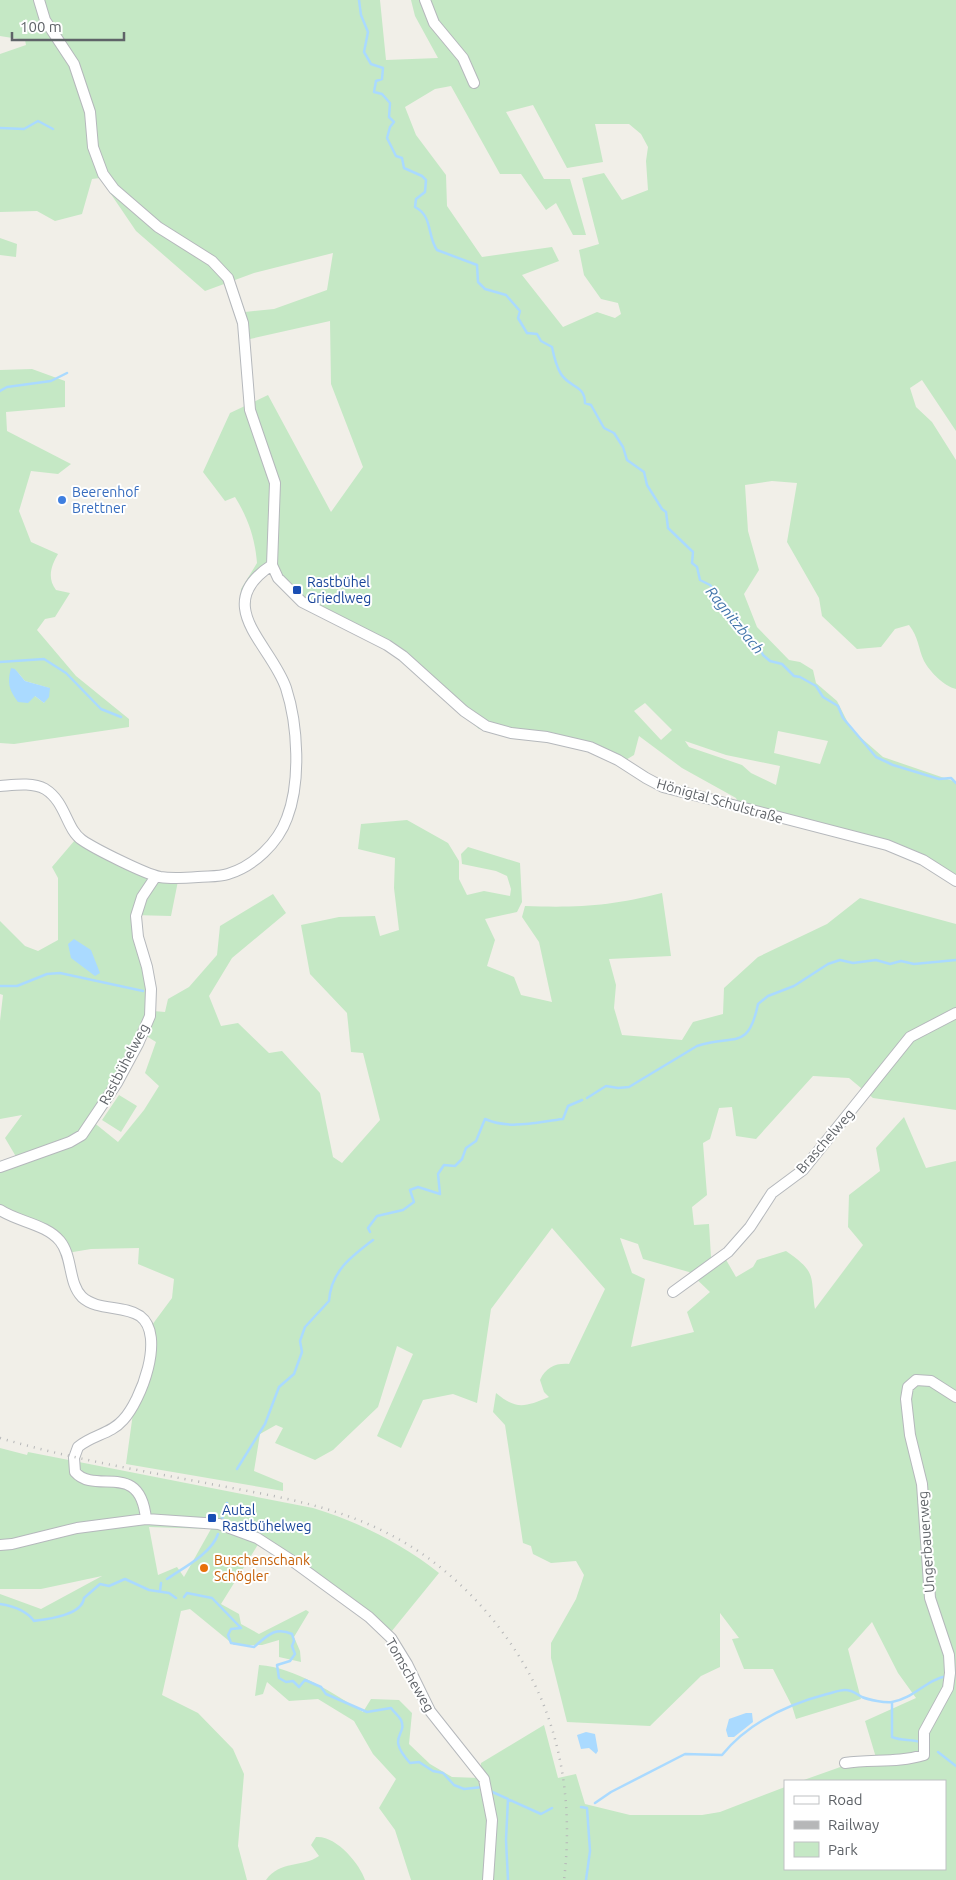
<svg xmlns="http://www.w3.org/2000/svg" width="956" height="1880" viewBox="0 0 956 1880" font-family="Ubuntu,sans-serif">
<rect width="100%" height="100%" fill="#f1efe8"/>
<!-- green -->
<path fill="#c5e8c5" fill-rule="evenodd" d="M0,0H380L386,60L438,58L415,16L411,0H956V431L922,380L910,388L916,407L932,422L956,460V689C944,686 930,672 924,661C918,648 919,638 909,625L895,629L881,647L857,649L822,616L819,598L787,542L797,483L772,481L745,485L748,531L759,570L744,594L757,627L789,660L800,662L813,670L816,683L837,701L851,729L883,757L956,782V880L909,853L738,803L736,798L682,768L639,736L634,755L624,761L540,733L479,729L439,694L441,684L413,658L382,638L311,602L288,583L269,560L251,593L250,606L240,607L241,589L257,563C255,538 248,518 235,497L225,501L203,472L230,413L268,395L331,512L363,467L331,384L330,321L250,339L245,312L274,309L327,290L333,253L254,273L205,291L136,231L100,178L92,179L82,214L55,221L37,211L0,212V54L26,45L25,40L0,36ZM451,86L500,174H521L546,210L556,203L573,235H586L570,179H544L506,112L533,105L567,168L603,162L595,124H629L641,134L648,147L646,161L648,190L622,200L604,173L582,178L599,244L579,250L584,275L601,299L618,303L621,314L615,318L597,312L563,327L522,275L559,261L552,247L482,257L447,206L446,175L416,135L405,107L435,89ZM645,703L672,730L661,740L634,711ZM778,731L828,741L820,764L774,753ZM685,741L726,755L780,766L776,785L751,773L742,765L689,747Z
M0,238L17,244L16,257L0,255Z
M32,369L65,381V407L6,412L7,431L71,464L58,474L31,471L19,511L31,542L58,554C51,566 47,578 56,590L70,593L55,617L45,619L37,630L76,676L129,719V727L14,744L0,743V370ZM15,669L25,681L49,688L44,703L35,696Z
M407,820L448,843L459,861V879L467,895L484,891L510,896L511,889L507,876L496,871L462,864L461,854L468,847L520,863L522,902L517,912L485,919L495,940L487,966L514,977L521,995L552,1002L539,942L522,917L525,906C577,908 611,906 662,893L671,956L609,959L616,985L614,1008L622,1035L682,1040L693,1022L723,1014L724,988L758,957L827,924L860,898L956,924V1110L873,1098L849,1078L813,1076L756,1139L736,1136L732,1107L719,1108L710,1139L703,1143L707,1195L692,1207L694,1225L709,1224L711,1257L725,1258L736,1277L753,1267L757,1260L786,1251C818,1273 810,1276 815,1309L863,1245L848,1227L849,1195L880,1171L876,1148L904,1117L926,1168L956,1161V1880H411L395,1830L379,1808L396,1779L373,1754L354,1721L318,1699L289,1701L267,1682L263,1694L255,1696L259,1665C297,1668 332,1693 363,1712L371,1699L399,1700L412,1713L409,1744L430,1764L452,1777L480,1778L481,1763L544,1725L558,1778L576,1774L585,1804L630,1815H702L720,1812L785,1787V1869H945V1781H801L846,1765L877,1761L865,1721L916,1698L898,1673L872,1622L848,1649L861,1699L796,1719L792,1706L773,1669H744L732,1639L739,1638L720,1613V1667L701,1676L650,1726L567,1722L551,1658V1643L576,1599L584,1575L576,1561L551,1563L533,1554L531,1546L523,1543L505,1425L493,1412L496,1393C516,1410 525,1407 549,1397L544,1392L540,1380C546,1367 556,1363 569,1364L605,1289L552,1228L491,1309L477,1403L453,1394L423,1400L401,1448L377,1436L413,1354L397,1346L378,1407L333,1450L315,1460L275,1443L283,1428L276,1425L260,1434L254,1471L283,1483V1491L126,1464L133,1413L148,1385L152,1325L172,1298L174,1279L138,1264L139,1248L91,1249L67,1253L59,1240L0,1210V1167L18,1160L5,1138L22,1115L0,1119V1021L3,995L0,994V921L25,946L38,951L58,940V878L52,867L75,840L178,881L171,916L133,915L153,1011L165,1012L168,999L189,987L217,955L220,926L273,894L286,913L232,958L209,996L221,1026L238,1023L269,1053L282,1051L320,1093L333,1157L342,1163L380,1120L363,1053L351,1052L347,1013L310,974L301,925L339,917L375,916L380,936L399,930L394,888L395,858L358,849L361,824ZM143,1034L156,1042L145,1073L159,1086L144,1110L118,1142L92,1121ZM620,1238L638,1244L643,1259L689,1272L710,1292L687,1312L694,1332L631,1347L645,1279L632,1273Z
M119,1095L137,1106L121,1132L102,1120Z
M0,1448L27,1455L28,1452L313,1508C359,1522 401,1543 439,1573L391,1632L262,1538L221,1604L239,1614L241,1624L259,1634L306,1610L309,1612L294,1637L300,1651L301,1662L279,1657V1640L262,1645H234L190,1609L181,1611L162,1695L198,1713L233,1749L244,1774L238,1846L247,1880H0V1594L41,1609L102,1576L41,1589H0ZM149,1527L211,1529L184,1577L177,1567L158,1575Z
M316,1837C336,1835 360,1864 365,1880H266C280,1860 302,1868 319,1856L311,1845Z"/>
<!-- water -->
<path fill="#aadaff" d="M11,668L15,669L25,681L50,688L49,697L44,703L35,696L28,703L18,702C9,690 7,683 11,668Z
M74,939L91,950L100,973L95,976L71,958L68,944Z
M746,1713H752L753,1722L734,1737H728L726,1730L729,1719Z
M586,1732L595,1734L598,1751L596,1754L589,1748L581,1749L577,1735Z"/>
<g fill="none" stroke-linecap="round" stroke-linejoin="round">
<!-- stream -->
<path stroke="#aadaff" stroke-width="2.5" d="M359,0L361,15L368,32L364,52L371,64L383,68L382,79L376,81L374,92L382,94L390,103L389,117L394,122L390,127L387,138L396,156L402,158L404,168L422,176L426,180L425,192L416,199L415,207C433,216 427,236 437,250L477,265L478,282L485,289L506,295L520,311L518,318L527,333L537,334L541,341L552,347C554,357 556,366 561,374C570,388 585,385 585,403L591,405L604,428L614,433L623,447L627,460L644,472L647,485L662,509L666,512L668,528L693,552L692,563L697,567L700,580L710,585L748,632L751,640L758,645L763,655L770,661L782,664L794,676L800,677L816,686L823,697L838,706L843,718L876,757L893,765L939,779L951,778L956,783
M0,128L24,129L38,121L53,129
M0,391L7,387L51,381L67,373
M0,662L44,659L66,673L101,709L121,717
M0,986H17L47,974L60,973L143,991
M587,1098L606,1086L618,1088L629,1087L697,1046C733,1033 748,1053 758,1004L768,996L794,986L828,964L840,960L853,963L876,960L890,964L901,961L914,964L956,960
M370,1232L368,1228L377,1216L403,1210L414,1202L410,1190L418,1187L440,1194L438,1174L444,1165L455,1166L462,1159L466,1148L476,1141L485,1119C510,1130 537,1122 563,1119L568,1106L582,1100
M237,1469L265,1424L279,1387L294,1374L302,1352L300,1341L305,1327L329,1301C331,1271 351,1257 373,1240
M221,1522L227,1503
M167,1579C183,1568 212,1553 218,1534
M160,1591L161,1583
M184,1597L187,1593L212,1598L241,1628L231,1629L228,1635L231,1643L254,1647C267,1636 275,1626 292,1634L294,1641L292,1646L295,1654L290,1661L277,1665L279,1678L286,1682L293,1681L299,1687L305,1680L321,1687L326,1694L367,1712L391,1708C394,1712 399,1716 401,1720C408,1736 385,1735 410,1763L419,1762L433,1771L443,1773L454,1785L464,1789L483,1787
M0,1604C13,1606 26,1610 34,1621C49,1619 82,1615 84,1598L100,1584L109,1586L125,1579L149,1590L169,1593L176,1598
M892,1702V1737C902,1741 910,1739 920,1742
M938,1752L956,1766
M488,1790L541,1814L552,1808
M508,1799L506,1840L508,1880
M595,1803L611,1792L685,1754L722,1755C748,1723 789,1704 827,1694C832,1693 839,1690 845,1690C853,1690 856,1694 862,1697C869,1700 885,1703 892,1702C913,1699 927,1679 947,1676
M581,1807L587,1808L590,1851L586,1880"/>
<!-- minor casing -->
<g stroke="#b5b8bc" stroke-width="12">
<path id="minor" d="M39,0L45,20L74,64L90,112L93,147L103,174L114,189L158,227L212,261L228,278L243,323L250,410L275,483L272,565L278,578L302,602L387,645L403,656L464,711L486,726L511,733L547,737L590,747L618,760L646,778L663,787L887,845L923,860L956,881
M425,0L434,23L463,58L474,83
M0,786C14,785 32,782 45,789C66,802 66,829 82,840C95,849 145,874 160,877C172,879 186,878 198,877C208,876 219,877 228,874C254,866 278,843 287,818C301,782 298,725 286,688C271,644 210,605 272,565
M0,1167L70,1142L82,1135L117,1083L138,1044L150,1016L151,989L147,967L138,937L136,916L142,897L156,876
M0,1210C18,1222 46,1224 60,1241C73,1257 68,1283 82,1297C97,1311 124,1305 140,1316C166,1335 141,1401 123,1420C111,1434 92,1435 78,1447L74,1458L75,1472C96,1496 140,1459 146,1519
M673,1292L728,1252L750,1227L772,1193L803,1170L910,1037L956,1013
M0,1545L12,1544L77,1528L146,1519L219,1524L257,1538L291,1560L369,1617L391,1638L407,1664L430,1711L484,1779L492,1820L488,1880
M845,1763C871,1759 898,1763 924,1755V1732L948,1688L950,1673L949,1655L930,1598L922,1484L910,1435L906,1399L908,1387L916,1380L931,1381L956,1397"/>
</g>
<!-- minor -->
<use href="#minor" stroke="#fff" stroke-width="10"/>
<!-- rail -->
<path stroke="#b6b7b8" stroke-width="2.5" stroke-dasharray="1 6" stroke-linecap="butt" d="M0,1438C71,1459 144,1471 216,1485C274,1496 332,1505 385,1532C444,1561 492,1610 525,1666C562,1731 573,1806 564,1880"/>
</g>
<!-- markers -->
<circle fill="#3f7fe0" stroke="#fff" stroke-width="2" cx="62" cy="500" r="5"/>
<g fill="#1a4fb4" stroke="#fff" stroke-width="2">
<rect x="292" y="585" width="10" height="10" rx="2.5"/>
<rect x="207" y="1513" width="10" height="10" rx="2.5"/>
</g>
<circle fill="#e8710a" stroke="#fff" stroke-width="2" cx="204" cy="1568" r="5"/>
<g text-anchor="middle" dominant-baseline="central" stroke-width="4" stroke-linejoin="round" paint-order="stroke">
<!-- shop labels -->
<g font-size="14" fill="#366cbe" stroke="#fff" text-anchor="start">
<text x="72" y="492">Beerenhof<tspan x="72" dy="16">Brettner</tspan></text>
</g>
<!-- transit labels -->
<g font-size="14" fill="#164399" stroke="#fff" text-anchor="start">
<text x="307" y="582">Rastbühel<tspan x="307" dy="16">Griedlweg</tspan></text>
<text x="222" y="1510">Autal<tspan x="222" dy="16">Rastbühelweg</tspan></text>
</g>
<!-- street labels -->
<g font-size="14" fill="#5f6368" stroke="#fff">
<text transform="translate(720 801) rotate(16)">Hönigtal Schulstraße</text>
<text transform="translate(124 1064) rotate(-62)">Rastbühelweg</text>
<text transform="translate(825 1141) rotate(-49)">Braschelweg</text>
<text transform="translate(926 1542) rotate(-94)">Ungerbauerweg</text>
<text transform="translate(410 1675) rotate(60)">Tomscheweg</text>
</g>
<!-- food labels -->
<g font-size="14" fill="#c56008" stroke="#fff" text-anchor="start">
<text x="214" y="1560">Buschenschank<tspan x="214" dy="16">Schögler</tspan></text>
</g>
<!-- water labels -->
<g font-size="15" font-style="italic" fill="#4174aa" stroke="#fff">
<text transform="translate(735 620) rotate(51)">Ragnitzbach</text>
</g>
</g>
<!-- legend -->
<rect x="784" y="1780" width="162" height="90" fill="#ffffff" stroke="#bfc1c3"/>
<rect x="794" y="1796" width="25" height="8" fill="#ffffff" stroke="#bfc1c3"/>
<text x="828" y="1805" font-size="15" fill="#5f6368">Road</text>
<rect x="794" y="1821" width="25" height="8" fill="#b6b7b8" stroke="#bfc1c3"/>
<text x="828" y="1830" font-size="15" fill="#5f6368">Railway</text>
<rect x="794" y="1842" width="25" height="15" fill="#c5e8c5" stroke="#bfc1c3"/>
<text x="828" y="1855" font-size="15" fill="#5f6368">Park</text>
<!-- scale -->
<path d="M12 32v8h112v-8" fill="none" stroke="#5f6368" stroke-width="2.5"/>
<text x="20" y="32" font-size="15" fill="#5f6368" stroke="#ffffff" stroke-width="4" paint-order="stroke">100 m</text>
</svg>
